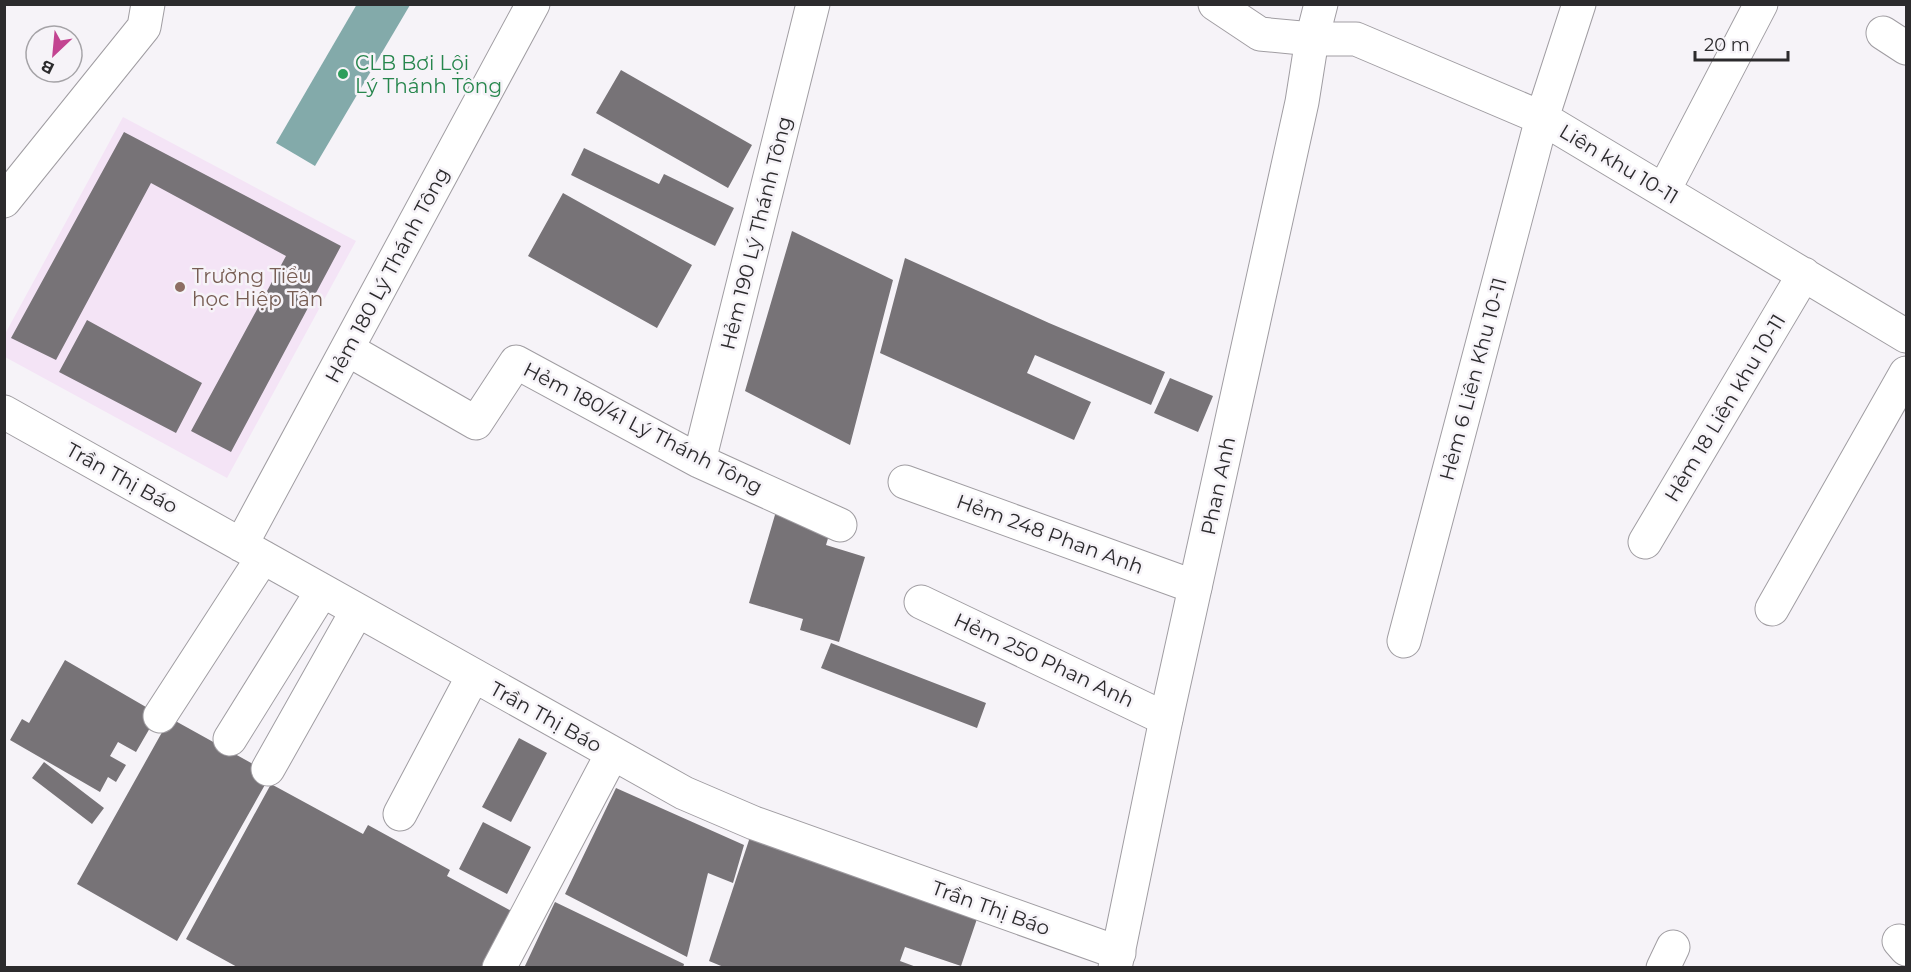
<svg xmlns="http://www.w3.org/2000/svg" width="1911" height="972" viewBox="0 0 1911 972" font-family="Montserrat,sans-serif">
<rect width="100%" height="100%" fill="#f6f3f8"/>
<!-- education -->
<path fill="#f4e4f6" d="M123,117L356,241L227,478L5,357V334Z"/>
<!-- water -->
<path fill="#83aaaa" d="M357,4L410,5L315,166L276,143Z"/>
<!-- building -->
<path fill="#777377" d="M621,70L752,145L728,188L596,113Z
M124,132L341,246L231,452L191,431L286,256L151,183L56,360L11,338Z
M584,148L659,184L664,174L734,208L715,246L571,175Z
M563,193L692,265L657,328L528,256Z
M792,231L893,280L850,445L745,391Z
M905,258L1049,323L1165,372L1151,405L1035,355L1027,373L1091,402L1074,440L880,353Z
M87,320L202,383L176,433L59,372Z
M1170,378L1213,396L1198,432L1154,413Z
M777,508L832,525L826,545L865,557L839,642L800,630L803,619L749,603Z
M831,643L986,703L977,728L821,668Z
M65,660L158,714L136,752L118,742L110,756L126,765L116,782L108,777L100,792L10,740L22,719L29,723Z
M170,718L271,774L177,941L77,884Z
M519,738L547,753L511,822L482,807Z
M44,762L104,808L92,824L32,778Z
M271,784L363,834L368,825L450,870L447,876L519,915L490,968H239L186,939Z
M616,788L744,845L733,883L708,873L687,957L565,894Z
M483,822L531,847L507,894L459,869Z
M751,834L980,910L961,966L905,947L900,961L919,968H726L709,961Z
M555,902L684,964L683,968H524Z"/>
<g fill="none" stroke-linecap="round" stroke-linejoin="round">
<!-- minor casing -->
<g stroke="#a09da2" stroke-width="35">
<path id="minor" d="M1215,4L1260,34L1312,39H1356L1542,118L1906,336
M1883,33L1906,48
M1664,190L1761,4
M4,201L144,27L148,4
M347,349L476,423L516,362L699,461L840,525
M4,412L684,793L754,823L1119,953
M699,461L813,4
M905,482L1195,587
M1645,542L1804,274
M241,545L533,4
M921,602L1166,719
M1772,609L1906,373
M1404,641L1542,118L1579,4
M160,716L263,557
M230,739L322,591
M268,769L357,611
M400,814L473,676
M1899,941L1906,949
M499,968L612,754
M1663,968L1673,947"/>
</g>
<!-- major casing -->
<g stroke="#a09da2" stroke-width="35">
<path id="major" d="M1115,968L1166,719L1302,102L1312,39L1321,4"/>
</g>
<!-- minor -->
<use href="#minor" stroke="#fff" stroke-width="33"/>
<!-- major -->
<use href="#major" stroke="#fff" stroke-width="33"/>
</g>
<!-- markers -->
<circle fill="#2e9e5b" stroke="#f6f3f8" stroke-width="2" cx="343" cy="74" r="6"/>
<circle fill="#8d6e63" stroke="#f6f3f8" stroke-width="2" cx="180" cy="287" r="6"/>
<g text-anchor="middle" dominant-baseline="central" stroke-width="5" stroke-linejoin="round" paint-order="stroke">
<!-- leisure labels -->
<g font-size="20" fill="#27864d" stroke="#f6f3f8" text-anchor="start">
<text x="355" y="63">CLB Bơi Lội<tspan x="355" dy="23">Lý Thánh Tông</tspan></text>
</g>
<!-- street labels -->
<g font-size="20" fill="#2c2b2d" stroke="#f6f3f8">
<text transform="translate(1619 164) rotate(31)">Liên khu 10-11</text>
<text transform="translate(756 233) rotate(-76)">Hẻm 190 Lý Thánh Tông</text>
<text transform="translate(387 275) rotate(-62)">Hẻm 180 Lý Thánh Tông</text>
<text transform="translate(1473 379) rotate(-75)">Hẻm 6 Liên Khu 10-11</text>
<text transform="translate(1725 408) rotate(-59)">Hẻm 18 Liên khu 10-11</text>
<text transform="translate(643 428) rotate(27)">Hẻm 180/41 Lý Thánh Tông</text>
<text transform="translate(122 478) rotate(29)">Trần Thị Báo</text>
<text transform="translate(1218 486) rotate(-78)">Phan Anh</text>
<text transform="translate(1050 534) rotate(20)">Hẻm 248 Phan Anh</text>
<text transform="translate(1044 660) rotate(25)">Hẻm 250 Phan Anh</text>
<text transform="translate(546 717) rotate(29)">Trần Thị Báo</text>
<text transform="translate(991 908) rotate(20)">Trần Thị Báo</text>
</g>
<!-- education labels -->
<g font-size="20" fill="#785e54" stroke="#f6f3f8" text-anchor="start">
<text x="192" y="276">Trường Tiểu<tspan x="192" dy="23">học Hiệp Tân</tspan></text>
</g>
</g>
<!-- border -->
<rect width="1911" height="972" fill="none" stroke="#2c2b2d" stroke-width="12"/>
<!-- north arrow -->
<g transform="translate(54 54) rotate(206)"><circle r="28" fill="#f6f3f8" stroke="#a5a3a7" stroke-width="1.5"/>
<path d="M0-4.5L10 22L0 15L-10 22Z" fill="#c34491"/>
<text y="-9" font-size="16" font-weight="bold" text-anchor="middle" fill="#2c2b2d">B</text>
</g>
<!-- scale -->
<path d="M1695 51v9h93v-9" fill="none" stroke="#2c2b2d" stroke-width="3"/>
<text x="1704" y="51" font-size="18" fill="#2c2b2d" stroke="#f6f3f8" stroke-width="4.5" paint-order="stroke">20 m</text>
</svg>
